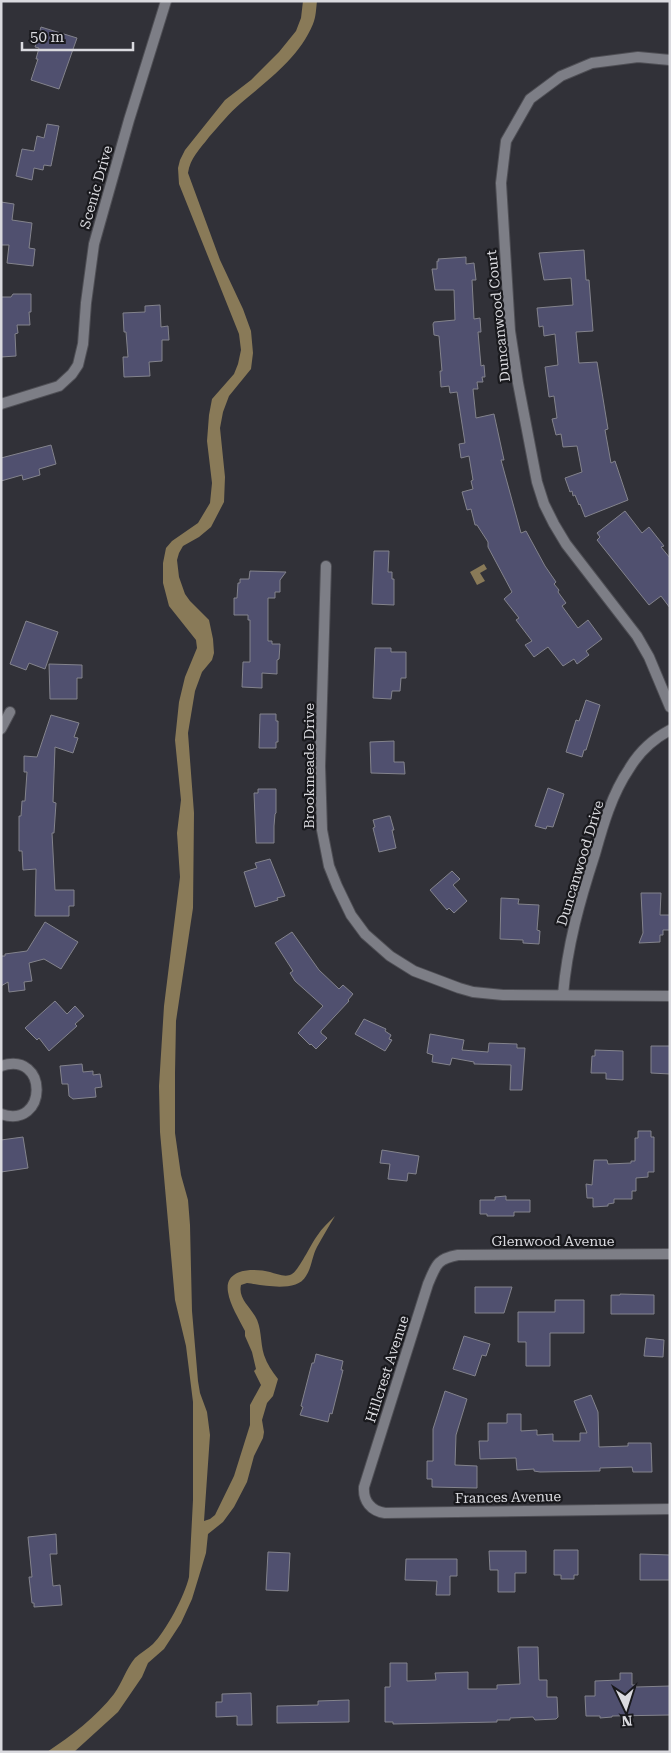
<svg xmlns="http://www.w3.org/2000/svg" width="671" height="1753" viewBox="0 0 671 1753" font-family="'Roboto Serif',serif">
<rect width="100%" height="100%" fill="#313138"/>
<!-- water -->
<path fill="#897a58" d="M303,1H317C316,9 316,17 313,24C299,58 268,80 241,103C229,113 219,126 209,137C200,149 190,158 188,173L220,260L243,309L251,331L253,353L251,369L229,396L223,412L220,428L225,477L224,502L211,527L199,537L183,546L179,553L177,560L179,577L185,594L190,601L209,620L213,639L214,653L212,660L202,672L195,691L188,733L194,813L193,908L176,1021L175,1073V1133L181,1175L188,1200L190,1225L192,1311L198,1381L200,1393L207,1412L210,1435L204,1521L210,1519L215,1515L234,1476L250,1425V1405L261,1385L254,1371L256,1369L252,1352L245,1336V1331C239,1319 230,1305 228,1292C224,1268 254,1268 270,1272C277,1274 286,1278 292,1274C299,1270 311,1244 317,1236C322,1228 329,1222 335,1216C329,1226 323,1236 317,1247C312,1256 312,1267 306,1276C297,1293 262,1285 247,1283L241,1285C238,1298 249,1306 255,1316C262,1327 260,1342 264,1355C267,1364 272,1371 278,1379L273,1396L267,1403L262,1420L264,1432L263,1438L254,1456L247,1482L234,1507L223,1522L208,1534L206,1553L192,1599L181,1623L164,1649L148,1663L142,1677L118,1712L74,1752H47C71,1736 96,1717 114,1694C122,1683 126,1669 135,1658C140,1653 148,1649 153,1644C166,1631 185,1595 189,1577L193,1500V1402L186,1346L175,1300L160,1132L159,1086L164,1006L180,877L177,833L181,800L175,740L179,702L185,677L197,648L196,640L169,606L163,583V563L166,548L172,541L198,523L210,503L212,483L207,441L209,415L212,399L234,374L238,364L241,350L239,334L179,184L178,168L180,160L185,150L225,100L251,80L279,52L296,31L301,18Z
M484,564L487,569L480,573L485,581L477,585L470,572Z"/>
<!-- building -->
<path fill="#50506f" stroke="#83838c" d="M41,27L77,38L59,89L31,80L38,59H36L39,48L35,47Z
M47,124L59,126L51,166L44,165L43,170L34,168L32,180L16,176L22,149L34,151L37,136L44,138Z
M1,202L14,204L12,220L32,223L29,248L35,249L33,266L7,263L9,245H1Z
M584,250L586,280H589L593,331L576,332L579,363L597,362L608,429L605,430L611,463L615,461L628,500L585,517L580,504L579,505L575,495L573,496L572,491L570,492L565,478L582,472L577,446L563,447L561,434L556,435L552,419L557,418L554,396L549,397L545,367L558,365L555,334L544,336L543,326L539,327L537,308L573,305L571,278L544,280L539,253Z
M466,257V264L474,263L476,280H472L474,319L480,318L481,332H478L481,366L484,365L485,377H482L483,382H477L478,389H473L476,418L494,414L504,460H501L521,533L526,531L545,566L556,582L554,584L559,590L558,592L566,603L562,606L578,628L588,620L602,639L586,651L589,655L577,664L574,659L563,666L548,647L534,657L525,645L532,641L516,620L519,618L504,599L512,592L488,547V542L477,525H475L471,509L467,510L462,492L473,489L471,481L473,480L469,456L461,458L459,444L465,443L457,392L450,393L449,386L441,387L440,371H442L439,336L434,335L433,324L434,322L455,320L454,290H435L432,269H437V261H439L438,259Z
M13,294H31V312H29L30,325H17L18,333L15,334L16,356L1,357V297H11Z
M160,305L161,327L168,326L169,340H162V361L149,362L150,376L124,377L123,357H128L126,332H124L123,313L145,312V306Z
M51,445L56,464L39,469L40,475L23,480L22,475L1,481V458Z
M625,511L642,533L649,527L664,546L661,547L670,558V608L661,596L649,605L597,540L600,537L597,533Z
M374,551H389L388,572H392V579H394V605L372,604Z
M250,571L286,572L280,580V592H275V598H268V641H272V644H280L279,659L277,660V674L262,673V688L242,687L243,662H250V620H248V615H234V598H237L238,583H240V579H249Z
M26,621L58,632L45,669L29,663L26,670L10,664Z
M375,648H391V652H406V678H401L400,691H392L391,699L373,698Z
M49,664L82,665V678H77V699H50Z
M586,700L600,705L586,750H584L582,757L566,752L576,720L579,721Z
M260,714H276V721H278V742H276V748H259Z
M51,715L79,723L74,737L78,738L73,753L55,747L53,802L56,803L54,833H52L55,890H74V906H69V916H35L36,869L23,870L22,851H19V816H21L22,801H25L27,772H24V756L37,757Z
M394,741V762H404L405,774L371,773L370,742Z
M548,788L564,794L553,827L547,826L546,829L535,826Z
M258,789H276V813L275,814L274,826V843H256L254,793H258Z
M388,816H390L394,830H392L396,848L379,852L373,828L375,827L373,820Z
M270,859L285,896L277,898L278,900L255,907L244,872L257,868L255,863Z
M452,871L460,879L453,885L467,901L454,913L449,908L447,910L430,890Z
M641,893H661L660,915H670V930H663V935H660V942L639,943L643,933Z
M501,898L519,899L518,904L539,905L537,930L540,931L539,944L523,943V940L500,939Z
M45,922L78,942L61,969L44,959L29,963L32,981L24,982L25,990L9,992L8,982L1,986V956H5V954L27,951Z
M292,932L319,970L339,989L343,985L353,994L348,1000L349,1001L321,1031V1033L327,1038L316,1049L311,1044L310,1045L298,1033L323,1006L295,981L290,973L293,971L275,943Z
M55,1001L67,1014L75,1006L84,1016L75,1024L77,1026L49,1051L39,1038L37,1040L25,1028Z
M364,1019L386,1029L385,1031L391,1035L389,1039L392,1040L385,1051L355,1034Z
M430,1034L464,1040L462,1050L488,1052L489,1043L517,1044V1048H525L522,1090H510L511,1065L474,1064V1062L452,1058L450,1065L432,1062L433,1055L427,1053Z
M651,1046H670V1074L651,1073Z
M595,1050L623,1051V1080L606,1079V1073H591L592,1056H595Z
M82,1064L83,1072L93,1071V1075L100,1074L102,1087L95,1088L96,1097L73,1099L69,1096L68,1084H62L60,1066Z
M638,1131H651V1137H654V1172H648V1177L636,1178V1191H632V1199H614V1203L608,1204V1206L593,1207V1198H587L586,1184L592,1185L594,1160H607L608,1164L631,1163V1161H635V1138H638Z
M23,1137L28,1168L1,1172V1140Z
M382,1150L419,1156L416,1174L408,1173L407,1181L388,1179L390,1164L380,1163Z
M506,1196V1200H530V1212H514V1216H487V1214H480V1200H495V1197Z
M475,1287H512L504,1313H475Z
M620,1294L654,1295V1314H611V1295H620Z
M555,1300H584V1333H550V1366H526V1342H518V1312H555Z
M464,1336L490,1344L486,1356L482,1355L475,1376L453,1369Z
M646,1338L664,1340L663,1357L644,1356Z
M316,1354L343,1361L341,1370H343L332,1414L330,1413L328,1422L300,1415L303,1407L301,1406L312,1363H314Z
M445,1391L467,1399L456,1435L455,1465L477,1466V1488L432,1487V1479H427V1461H433V1429Z
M591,1395L598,1412L599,1447L628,1446V1443H651L652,1472H633L632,1467L600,1468V1471L540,1472L534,1471V1469L517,1470L516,1458L480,1459L479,1441H488V1423H507V1414H521V1431L537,1430V1435L553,1434V1441H580V1433H587L574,1401Z
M56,1534L57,1554H50L53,1586L60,1585L62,1605L34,1607V1603H32L29,1577H32L28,1537Z
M554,1550H578V1575H574V1579H561V1575H554Z
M489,1551H526V1573H515V1592H498V1570H490Z
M268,1552L290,1553L288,1591L266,1590Z
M640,1554L670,1555V1580H640Z
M406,1559H457V1576H450V1595H436L437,1581L405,1580Z
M518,1647H538L539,1680H547V1697H557L558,1717L556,1719L535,1720L533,1717L510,1718V1720H497V1722L393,1724V1722H385V1687H390V1663H407V1681L436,1680L435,1673L468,1672V1689H497V1685L520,1684Z
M620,1673H632V1685H636V1687L670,1686V1715L612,1716V1717L600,1718V1716H586L585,1696H595V1681L620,1680Z
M251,1693L252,1725H237V1716L216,1717V1702H222V1694Z
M349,1700V1722L277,1723V1706L318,1705V1701Z"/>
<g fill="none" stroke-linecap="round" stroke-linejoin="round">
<!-- minor casing -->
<g stroke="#4f4f55" stroke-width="12">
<path id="minor" d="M670,60L638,57L592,63L561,76L530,99L506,141L501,183L510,331L518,383L537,482L544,504L554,524L566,544L637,636L649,657L670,707
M1,404L59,386L72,374L78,365L83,344L86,303L94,244L129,120L166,1
M326,566L320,766L322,830L329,866L337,886L351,915L365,934L390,956L414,971L459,988L473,992L503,995L670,996
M1,729L10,712
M563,995C567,946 580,900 595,854C603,825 612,794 629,769C639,752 653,739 670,730
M1,1066C49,1050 48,1130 1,1114
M670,1254L458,1255C436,1259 436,1266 428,1284L364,1487C363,1501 371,1511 385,1513L670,1509"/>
</g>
<!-- minor -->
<use href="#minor" stroke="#7d7e86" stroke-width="10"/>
</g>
<g text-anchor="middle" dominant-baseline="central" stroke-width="4.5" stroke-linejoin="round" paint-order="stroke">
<!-- street labels -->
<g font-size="14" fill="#dadadf" stroke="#19191d">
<text transform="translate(96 187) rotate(-74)">Scenic Drive</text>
<text transform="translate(498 316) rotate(-96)">Duncanwood Court</text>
<text transform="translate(309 766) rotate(-90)">Brookmeade Drive</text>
<text transform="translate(580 863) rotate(-73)">Duncanwood Drive</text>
<text x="553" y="1241">Glenwood Avenue</text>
<text transform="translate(387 1369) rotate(-72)">Hillcrest Avenue</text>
<text transform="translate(508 1497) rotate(-1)">Frances Avenue</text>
</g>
</g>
<!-- border -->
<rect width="671" height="1753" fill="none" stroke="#dadadf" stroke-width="5"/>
<!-- north arrow -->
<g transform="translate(626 1708) rotate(176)" stroke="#19191d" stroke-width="4" paint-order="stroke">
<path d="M0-4L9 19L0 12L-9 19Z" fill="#dadadf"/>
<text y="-8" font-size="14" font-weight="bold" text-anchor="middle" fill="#dadadf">N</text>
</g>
<!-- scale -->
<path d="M22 42v8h111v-8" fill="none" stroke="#dadadf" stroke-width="2.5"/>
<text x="30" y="42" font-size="15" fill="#dadadf" stroke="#19191d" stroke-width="4" paint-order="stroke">50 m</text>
</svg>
